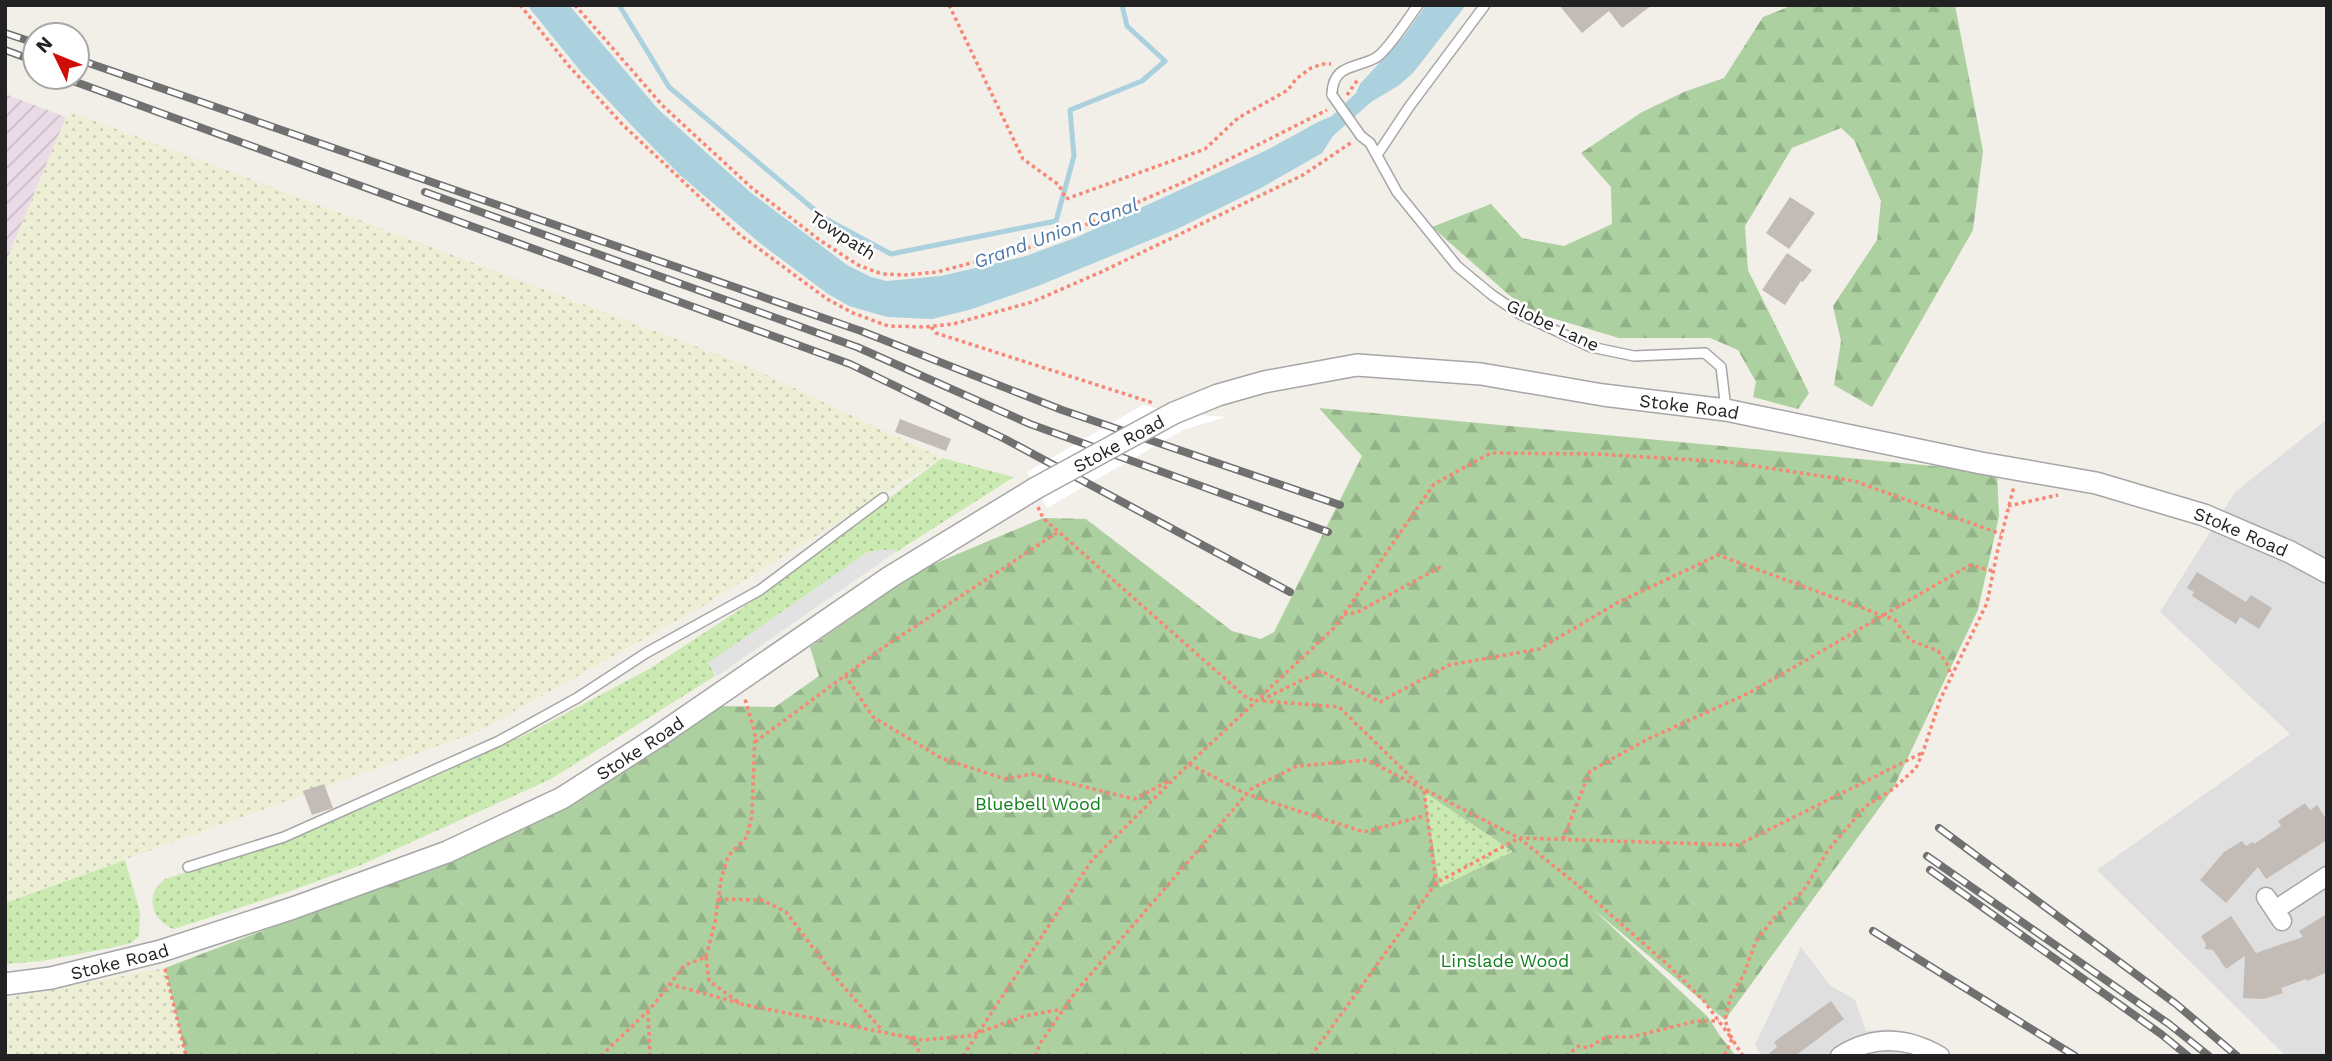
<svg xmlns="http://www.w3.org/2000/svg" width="2332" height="1061" viewBox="0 0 2332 1061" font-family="'Work Sans',sans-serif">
<defs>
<pattern id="industrial-furrows" width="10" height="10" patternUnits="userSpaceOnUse" patternTransform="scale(1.75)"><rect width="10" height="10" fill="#ebdbe7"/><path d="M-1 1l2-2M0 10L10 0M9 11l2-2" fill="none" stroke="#c9bcc6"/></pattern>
<pattern id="farmland-dots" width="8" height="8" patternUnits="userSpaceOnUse" patternTransform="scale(1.75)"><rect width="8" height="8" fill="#edefd5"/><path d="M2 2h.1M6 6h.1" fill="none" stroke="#cbcdb7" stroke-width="1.8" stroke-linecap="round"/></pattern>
<pattern id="grass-dots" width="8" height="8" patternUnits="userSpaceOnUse" patternTransform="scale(1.75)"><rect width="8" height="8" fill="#cbeab1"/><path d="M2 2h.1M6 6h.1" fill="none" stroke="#aec898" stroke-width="1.8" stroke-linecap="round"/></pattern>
<pattern id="forest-firs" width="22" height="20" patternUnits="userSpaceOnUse" patternTransform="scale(1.75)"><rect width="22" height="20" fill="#acd09f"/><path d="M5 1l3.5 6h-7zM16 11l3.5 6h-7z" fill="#94b289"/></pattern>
</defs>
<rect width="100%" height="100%" fill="#f2efe9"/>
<!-- residential -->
<path fill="#e0dfdf" d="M2327,419V1056H2286L2097,870L2290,734L2160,612L2235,492Z
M1801,947L1830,985L1855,1000L1866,1031L1887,1029L1906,1032L1952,1056H1762L1755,1045Z"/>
<!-- industrial -->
<path fill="url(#industrial-furrows)" d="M5,94L66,117L5,264Z"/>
<!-- farmland -->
<path fill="url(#farmland-dots)" d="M74,113L743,364L942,458L703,606L479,731L5,903V264L66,117Z
M165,968L186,1056H5V998Z"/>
<!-- grass -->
<path fill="url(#grass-dots)" d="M942,458L1014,477L896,552L893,549L868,552L709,663L715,676L551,779L361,865L285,893L174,929C160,925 148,908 154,892C156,887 161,883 165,879L283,841L414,786L533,731L649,669L762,595Z
M1423,791L1427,794L1513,852L1440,887Z
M125,860L140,912L139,936L131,943L119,946L42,961L5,964V903Z"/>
<!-- forest -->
<path fill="url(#forest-firs)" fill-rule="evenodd" d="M1793,5H1955L1983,151L1973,230L1872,407L1834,385L1841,341L1833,306L1877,240L1881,201L1854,140L1841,128L1792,148L1745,226L1748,270L1809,393L1798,409L1753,397L1756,382L1738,350L1710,338H1619L1535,313L1509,295L1432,227L1491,204L1522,238L1564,246L1612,224L1611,187L1581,153L1642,112L1684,92L1724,78L1763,17Z
M1319,408L1997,472L1999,516L1978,610L1893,789L1725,1020L1593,909L1708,1017L1720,1036L1736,1056H186L165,968L450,859L716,706L775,707L819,676L810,647L920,570L1043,518L1086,519L1232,631L1261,639L1274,632L1362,456ZM1424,792L1512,851V852L1440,887Z"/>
<!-- parking -->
<path fill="#e2e2e2" d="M893,549L896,552L717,676L708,663L868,552Z"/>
<!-- water -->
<path fill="#abd1de" d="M527,5H569L658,109L750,192L847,265L871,277L887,281L941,276L1026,256L1077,237L1265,151L1318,122L1332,116L1356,93L1360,84L1404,36L1426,5H1466L1413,73L1398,86L1371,102L1333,136L1322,153L1261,188L1177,229L1038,286L969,310L932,319L887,317L849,306L828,294L761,244L680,175L635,129L582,73Z"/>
<!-- pier -->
<path fill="#fff" d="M1143,405L1174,413L1226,417L1183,430L1047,508L1027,472Z"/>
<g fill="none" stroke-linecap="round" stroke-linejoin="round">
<!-- stream -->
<path stroke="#abd1de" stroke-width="5" d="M619,5L669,87L824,218L891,254L1056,221L1074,156L1070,110L1142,81L1165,61L1127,26L1122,5"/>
</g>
<!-- building -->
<path fill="#c3bbb5" d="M1559,5H1652L1622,28L1609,11L1582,33Z
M1790,197L1815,213L1789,249L1766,233Z
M1787,253L1812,270L1803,282L1801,281L1785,305L1762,290Z
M900,419L951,439L946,451L895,432Z
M2197,572L2246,602L2251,595L2272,608L2259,629L2240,617L2236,624L2192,596L2194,592L2187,588Z
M324,784L333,808L312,815L303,791Z
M2305,803L2310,810L2317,805L2327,820V840L2266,879L2258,867L2226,903L2200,880L2224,852L2242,841L2246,846L2253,842L2254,844L2281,826L2278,821Z
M2327,914V972L2307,981L2306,979L2281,988L2283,993L2264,999L2243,998L2245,956L2226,969L2213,950L2205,949L2206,944L2201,936L2231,916L2256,953L2303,937L2299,931Z
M1831,1001L1844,1019L1795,1056H1766L1777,1047L1774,1042Z"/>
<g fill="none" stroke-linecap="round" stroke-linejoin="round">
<!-- service casing -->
<g stroke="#a6a6a6" stroke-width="12">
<path id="service" d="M1332,95C1332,63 1358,69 1377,57C1388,50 1409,17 1418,5
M1361,136L1370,143L1397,192L1457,266L1492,295L1520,314L1591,347L1634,356L1705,353L1721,367L1726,409
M1377,155L1409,107L1485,5
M188,867L284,837L499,741L577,698L646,653L760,590L883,498"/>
</g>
<!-- minor casing -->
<g stroke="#a6a6a6" stroke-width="21">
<path id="minor" d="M2266,897L2282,921
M2275,910L2327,876
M1840,1056C1873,1035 1907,1037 1940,1056"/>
</g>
<!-- tertiary casing -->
<g stroke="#a6a6a6" stroke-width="24">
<g id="tertiary">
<path id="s1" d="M1174,413L1218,395L1264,382L1357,365L1481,374L1603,395L1726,410L1981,463L2096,483L2204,515L2290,552L2327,572"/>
<path id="s2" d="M5,984L51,978L161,951L293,908L447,852L562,798L654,739L890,577L1036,488"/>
</g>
</g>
<!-- path -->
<path stroke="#f78775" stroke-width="3.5" stroke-dasharray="3.5 3.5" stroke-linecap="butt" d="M520,5L568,65L623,125L739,234L827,299L853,313L888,326L924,327L953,324L1032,302L1101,272L1303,175L1352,142
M575,5L663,106L752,188L821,241L858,265L882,274L905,275L937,272L1039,245L1182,183L1327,110
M949,5L1023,159L1059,185L1066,199L1205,149L1238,118L1288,90L1296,79L1311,68L1323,64H1331
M1347,95L1359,78
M931,327L936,333L1153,403
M2008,506L2058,495
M1038,507L1043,518L1248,699L1256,700
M1344,614L1356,613L1442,566
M845,675L873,717L941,758L1005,779L1032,774L1134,799L1169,781
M1261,700L1321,671L1380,702L1449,665L1539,649L1617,603L1718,555L1895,620L1910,640L1938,651L1947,664L1951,676
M1263,701L1339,707L1419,785
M755,742L881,649L1058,532
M1189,764L1246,794L1364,832L1427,815
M1424,791L1436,883
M1563,839L1590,771L1648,739L1751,692L1970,565L1993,571
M718,899L762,900L786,912L836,978L882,1030
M706,957L709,981L741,1004L922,1040L969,1036L1025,1016L1062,1009
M165,969L186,1056
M669,984L739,1003
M648,1011L650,1056
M910,1037L922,1056
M601,1056L650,1009L685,965L706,957L715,922L721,880L728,856L747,837L752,815L755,733L745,699
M963,1056L1092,860L1189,764L1335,627L1434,484L1491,453L1596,454L1729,462L1854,481L2001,534
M1035,1056L1041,1042L1077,990L1251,789L1297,766L1367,760L1519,838L1575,883L1669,966L1704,1001L1732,1039L1724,1056
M1311,1056L1436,883L1519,838L1738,845L1922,753
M1566,1056L1579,1046L1588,1048L1606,1037H1631L1697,1021H1719
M1743,1056L1732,1039L1725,1020L1730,998L1744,974L1756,941L1774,918L1803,891L1829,849L1866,806L1893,789L1916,768L1923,752L1940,700L1987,603L1997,553L2014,486"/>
<!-- service -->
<use href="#service" stroke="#fff" stroke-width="9"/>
<!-- minor -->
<use href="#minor" stroke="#fff" stroke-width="18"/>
<!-- tertiary -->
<use href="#tertiary" stroke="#fff" stroke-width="21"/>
<!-- rail casing -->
<g stroke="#707070" stroke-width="8">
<path id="rail" d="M5,33L35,43
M5,50L35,61
M77,59L861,331L1062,410L1340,505
M62,77L850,364L1005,439L1290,592
M425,192L857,347L1030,424L1328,532
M1939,828L2176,1004L2237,1056
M1927,856L2169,1024L2209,1056
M1930,870L2161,1034L2188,1056
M1873,931L2075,1056"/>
</g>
<!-- rail -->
<use href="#rail" stroke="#fff" stroke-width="5" stroke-dasharray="16" stroke-linecap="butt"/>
<!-- service-bridge casing -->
<g stroke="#a6a6a6" stroke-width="12" stroke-linecap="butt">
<path id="service-bridge" d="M1332,95L1361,136"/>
</g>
<!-- tertiary-bridge casing -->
<g stroke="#a6a6a6" stroke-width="24" stroke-linecap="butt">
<g id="tertiary-bridge">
<path id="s3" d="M1036,488L1174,413"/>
</g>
</g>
<!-- service-bridge -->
<use href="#service-bridge" stroke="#fff" stroke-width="9"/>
<!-- tertiary-bridge -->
<use href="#tertiary-bridge" stroke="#fff" stroke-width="21"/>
</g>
<g text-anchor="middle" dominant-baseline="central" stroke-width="5" stroke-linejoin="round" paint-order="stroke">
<!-- street labels -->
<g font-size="18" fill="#222" stroke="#fff">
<text transform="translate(843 235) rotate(33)">Towpath</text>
<text transform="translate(1553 325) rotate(25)">Globe Lane</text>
<text stroke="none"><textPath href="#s1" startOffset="525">Stoke Road</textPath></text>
<text stroke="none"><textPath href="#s3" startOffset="94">Stoke Road</textPath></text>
<text stroke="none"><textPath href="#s1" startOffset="1092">Stoke Road</textPath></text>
<text stroke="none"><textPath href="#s2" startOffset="682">Stoke Road</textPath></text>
<text stroke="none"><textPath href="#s2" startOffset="117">Stoke Road</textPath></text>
</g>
<!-- park labels -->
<g font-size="18" fill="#0f811c" stroke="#fff">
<text x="1038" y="803">Bluebell Wood</text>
<text x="1505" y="960">Linslade Wood</text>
</g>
<!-- water labels -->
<g font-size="19" font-style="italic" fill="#4c78a8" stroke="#fff">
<text transform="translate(1056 233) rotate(-20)">Grand Union Canal</text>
</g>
</g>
<!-- border -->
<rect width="2332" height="1061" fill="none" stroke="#222222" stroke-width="14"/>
<!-- north arrow -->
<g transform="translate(56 56) rotate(313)"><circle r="33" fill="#ffffff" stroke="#a7a7a7" stroke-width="2"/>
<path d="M0-5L12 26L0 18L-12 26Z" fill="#cf0c05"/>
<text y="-10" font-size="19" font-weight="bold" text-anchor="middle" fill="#222222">N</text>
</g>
</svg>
